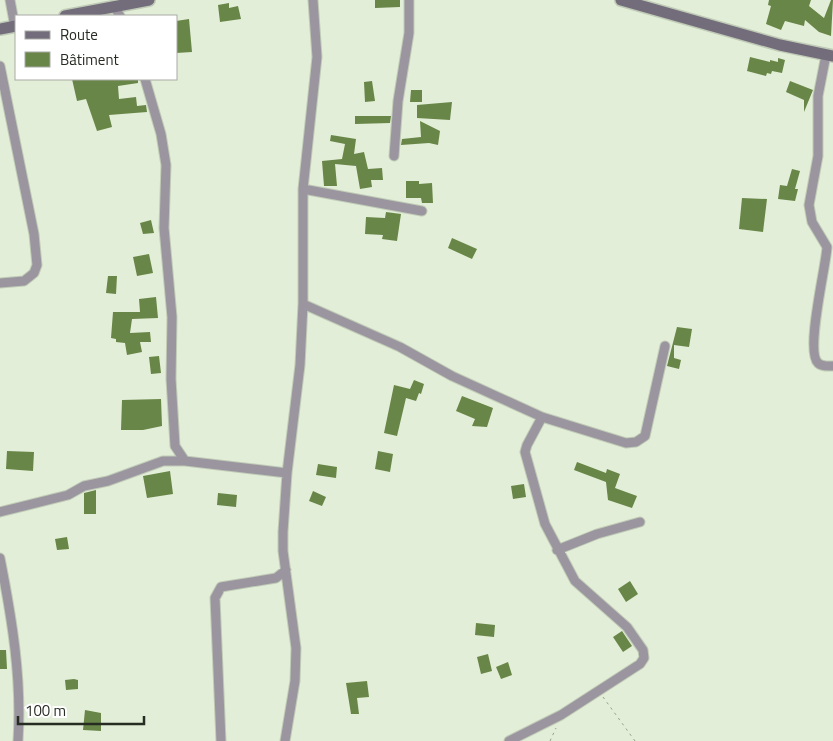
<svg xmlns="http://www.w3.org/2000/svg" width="833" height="741" viewBox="0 0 833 741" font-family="'Titillium Web',sans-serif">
<rect width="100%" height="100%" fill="#e2eed7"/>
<!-- building -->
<path fill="#688647" d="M375,0H400V7L375,8Z
M769,0H811L809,6L824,18L831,0H833L831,36L819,32L805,20L804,26L785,21L781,30L766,24L771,6L768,5Z
M229,3V8L238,6L241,19L220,22L218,5Z
M189,19L192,52L176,53V21Z
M750,57L770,62V60L778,62V58L785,60L782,73L772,71L771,74L767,73L766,76L747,71Z
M72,79H138V83L118,86L119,99L136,97L137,106L146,105L147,112L109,115L112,127L97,131L86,99L77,101Z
M372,81L375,101L365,102L364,82Z
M790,81L813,90L804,112V100L786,92Z
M411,90H422V102H410Z
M452,102L450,120L417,118V105Z
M355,116H391L390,123L355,124Z
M420,121L440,131L438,145L429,143L401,145L402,139L421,137Z
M331,135L356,139L354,154L364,152L368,169L382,168L383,180H371L372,187L360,189L356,166L335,164L337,186H324L322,161L342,159L345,144L330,141Z
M792,169L800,171L795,189H798L795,201L778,199L780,185L787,186Z
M406,181H419V184L432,183L433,203H422L421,198H406Z
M742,198L767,199L763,232L739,229Z
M386,212L401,214L397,241L382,239L383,235L365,234L366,217L385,218Z
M151,220L154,233L143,234L140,223Z
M452,238L477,249L472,259L448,248Z
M149,254L153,273L137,276L133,257Z
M108,276H117L116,294L106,293Z
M156,297L158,318L132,319L130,333L150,332L151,342H140L142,352L127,355L125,343L116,342V339L111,338L113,312H140L139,299Z
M677,327L692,329L689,347L674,345V358L681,360L679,369L667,366Z
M159,356L161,373L151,374L149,357Z
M414,380L424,384L421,394L419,393L416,401L406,398L397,436L384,433L394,385L410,389Z
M462,396L493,408L487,427L472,426L475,419L456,411Z
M161,399L162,426L143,430H121L122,400Z
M7,451L34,452L33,471L6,469Z
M378,451L393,454L390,472L375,469Z
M577,462L606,473L607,469L620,474L615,488L637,496L632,508L608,500L606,482L574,470Z
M318,464L337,467L336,478L316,475Z
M170,471L173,494L147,498L143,476Z
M524,484L526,497L513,499L511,486Z
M96,490V514H84V493Z
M313,491L326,497L322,506L309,501Z
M218,493L237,495L236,507L217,505Z
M67,537L69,549L57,550L55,539Z
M630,581L638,594L626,602L618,589Z
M476,623L495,625L494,637L475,635Z
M622,631L632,646L623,652L613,637Z
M0,650H6L7,669H0Z
M488,654L492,671L481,674L477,657Z
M508,662L512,675L501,679L496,667Z
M74,679L78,680V689L66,690L65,680Z
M367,681L369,697L357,698L359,714H351L346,683Z
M85,710L101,713V731L83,730Z"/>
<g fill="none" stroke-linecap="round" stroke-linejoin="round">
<!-- minor casing -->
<g stroke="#c0cbb7" stroke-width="11">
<path id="minor" d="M10,0L15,27
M114,6L120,16
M826,55L818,96V156L809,205L812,222L827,247C826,267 805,351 818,363C822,367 828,366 833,366
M0,66L34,234L37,265L34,273L24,281L0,283
M145,79L161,134L166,165L164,228L172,317L171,379L175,446L185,461
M394,156L398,101L409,33V0
M303,189L422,211
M303,304L400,347L452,376L542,417L626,443L636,442L645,436L665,346
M0,512L68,495L84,486L108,481L163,461H185L287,473
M557,550L597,534L640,522
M0,558C12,619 22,679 18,741
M221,741L215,598L221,587L276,578L286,570
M285,741L295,681L296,648L283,551V532L287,473L300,365L303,304V189L317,57L313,0
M509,741L561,715L640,664L644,658L643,650L627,627L575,581L545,524L525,452L527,445L542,417"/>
</g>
<!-- secondary casing -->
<g stroke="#c0cbb7" stroke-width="14">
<path id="secondary" d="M621,0L780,45L833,56
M65,16L149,0
M0,29L16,26"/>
</g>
<!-- path -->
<path stroke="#97a08f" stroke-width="1" stroke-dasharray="2.5 4" stroke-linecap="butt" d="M603,697L635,741
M550,741L556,728"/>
<!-- minor -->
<use href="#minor" stroke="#9a959f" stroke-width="9"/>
<!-- secondary -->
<use href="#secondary" stroke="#736d7b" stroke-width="11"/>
</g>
<!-- legend -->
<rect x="15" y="15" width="162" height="65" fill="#ffffff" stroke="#a9aba7"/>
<rect x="25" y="31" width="25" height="8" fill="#736d7b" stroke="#a9aba7"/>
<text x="60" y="40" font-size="15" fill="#272c23">Route</text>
<rect x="25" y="52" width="25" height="15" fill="#688647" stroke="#a9aba7"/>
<text x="60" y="65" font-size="15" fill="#272c23">Bâtiment</text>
<!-- scale -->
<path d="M18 716v8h126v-8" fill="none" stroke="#272c23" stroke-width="2.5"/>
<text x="25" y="716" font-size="15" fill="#272c23" stroke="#ffffff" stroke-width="4" paint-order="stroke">100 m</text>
</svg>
